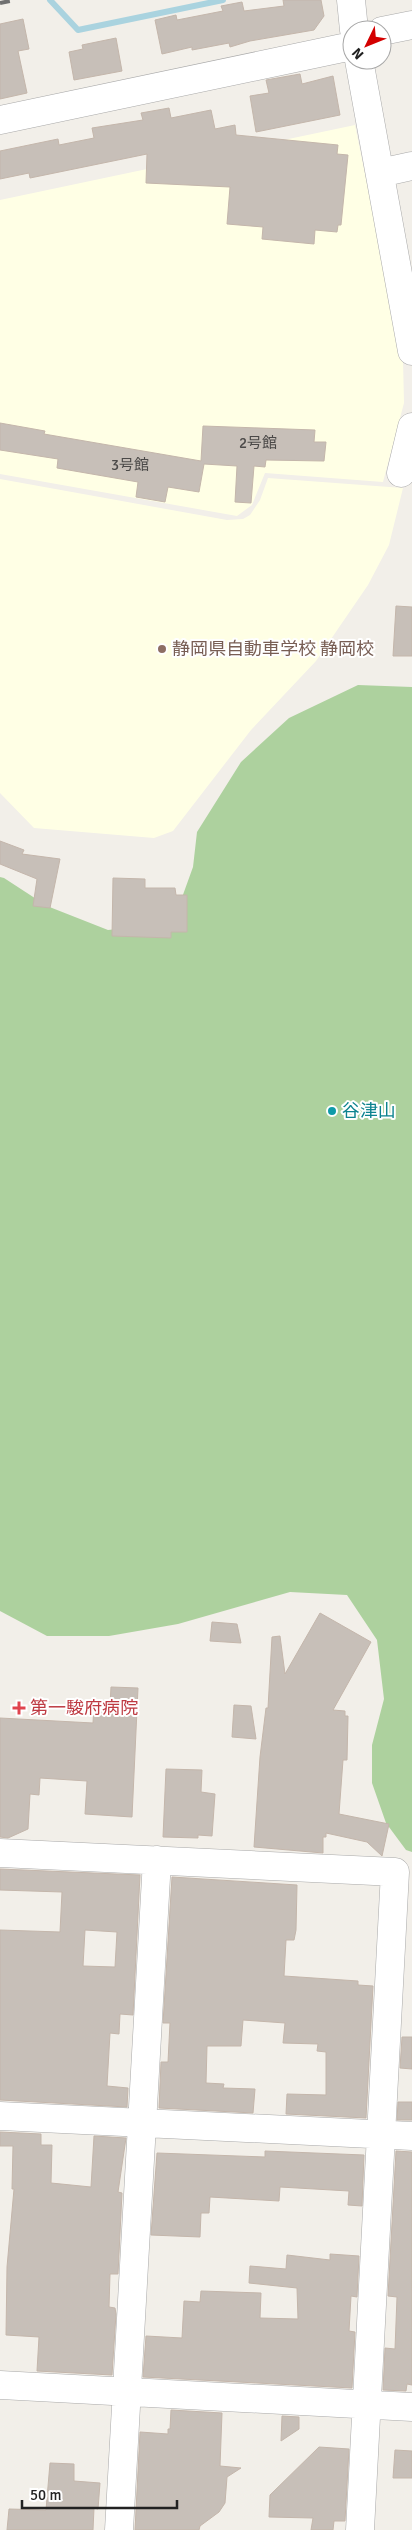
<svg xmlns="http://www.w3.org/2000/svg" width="412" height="2530" viewBox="0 0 412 2530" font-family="Signika,'Noto Sans JP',sans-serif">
<rect width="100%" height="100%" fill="#f2efe9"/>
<!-- education -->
<path fill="#ffffe5" d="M355,125L403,360L404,403L383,482L265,473L252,505L237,516L0,474V200Z
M268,478L403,488L389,545L368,585L316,661L251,730L173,831L154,838L34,828L0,793V479L227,520L243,519L250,515L260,500Z"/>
<!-- forest -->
<path fill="#add19e" d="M358,685L412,687V1852L406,1850L386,1823L372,1783V1745L384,1699L377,1640L347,1595L290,1592L178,1624L109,1636H47L0,1611V877L4,878L47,906L108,930L155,925L180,903L193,867L197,832L241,762L289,718Z"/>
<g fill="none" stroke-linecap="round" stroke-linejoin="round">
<!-- stream -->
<path stroke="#aad3df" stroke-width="6" d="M50,0L78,30L223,0"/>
</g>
<!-- building -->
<path fill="#c7bfb8" stroke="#c4b6ab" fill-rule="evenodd" d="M283,0H321L324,16L314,30L250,41L230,47L229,43L192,50V47L162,54L155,20L176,15L177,20L223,11L221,6L242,2L244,11L284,6Z
M23,19L29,49L18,51L27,93L0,99V24Z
M116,38L122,71L74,80L69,52L83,49L82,45Z
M300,74L302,84L333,76L340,115L256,132L250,96L269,93L266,80Z
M169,108L171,118L211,110L215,129L235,125L236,135L338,145L337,154L348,155L341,225H338L337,232L315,230L314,244L262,239L263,227L227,224L230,187L146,183L147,154L30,178L29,173L0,179V151L58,139L59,145L94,138L92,128L143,120L141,113Z
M0,423L45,431L44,434L201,461L203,426L315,430L314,442H326L324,461L266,460L265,467L254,466L251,503L235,502L237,466L204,464L199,492L168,487L165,502L136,497L138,482L57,468L58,459L0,450Z
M396,606L412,607V656H393Z
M0,841L24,850L22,854L60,859L50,908L33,906L37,879L0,864Z
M113,878L145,879V888H175L176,895H187V932H171V938L112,936Z
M320,1613L371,1642L333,1710L345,1711V1716H348L347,1760H343L339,1814L389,1824L382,1856L367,1842L326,1833V1837H323V1853L254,1847L260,1757L266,1708H268L272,1637L280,1636L285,1674Z
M212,1622L237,1624L241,1643L210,1641Z
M111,1687L138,1688L132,1817L85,1814L87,1781L40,1778L39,1795L30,1794L28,1829L8,1838L0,1837V1718L93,1723L94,1704L110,1705Z
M234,1705L251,1706L256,1739L232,1737Z
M166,1769L202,1770L201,1792L215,1794L212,1836L198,1835V1838L163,1837Z
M0,1869L140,1875L133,2015L120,2014L119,2034L110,2033L107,2086L128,2088L127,2107L0,2100V1930L60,1932L62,1892L0,1890ZM85,1930L117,1932L115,1967L83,1966Z
M172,1877L297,1885L296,1930L294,1940H286L284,1976L358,1981V1985L373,1986L366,2118L286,2114L287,2094L326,2095V2052L317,2051L318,2044L283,2043L285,2023L243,2020L241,2046H207L206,2083L224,2084L223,2088L255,2089L253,2113L159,2108L161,2062H168L170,2023H163Z
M402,2037H412V2069L400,2068Z
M398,2102H412V2120H397Z
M0,2132L41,2134V2145H52L51,2183L91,2187L94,2136L126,2138L118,2192L122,2193L118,2274H110L109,2307L115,2308L116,2314L112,2375L37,2371L39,2337L6,2335L7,2267L14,2189H12L13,2146H0Z
M265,2151L364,2155L362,2206L348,2205L349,2191L280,2187L279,2201L210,2197L209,2213H201L200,2237L151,2235L157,2153L265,2157Z
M396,2151L412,2152V2385L407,2384L406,2391L383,2390L385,2348L395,2349L397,2297L388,2296Z
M330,2254L359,2256L357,2297L351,2296L349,2331L355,2332L352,2388L143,2377L146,2336L182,2338L184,2301L200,2302L201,2291L261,2293L260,2318L298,2319L297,2288L249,2283L250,2266L286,2269L287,2255L330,2260Z
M171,2410L222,2413L220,2466L241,2468L227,2477L225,2503L219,2512L200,2526L199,2530H135L140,2432L168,2434V2429H170Z
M282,2416L299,2417V2429L281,2441Z
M319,2447L349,2449L345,2521H334L333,2530H311L313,2518L269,2517L270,2495Z
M395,2450L412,2451V2478H393Z
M50,2463L74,2464V2481L100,2483L98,2509L94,2508L93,2530H7L9,2509L46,2510Z"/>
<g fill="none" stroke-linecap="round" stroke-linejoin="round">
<!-- minor casing -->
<g stroke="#a9a9a9" stroke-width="29">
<path id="minor" d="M351,0L354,30
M382,31L412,25
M359,60L412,351
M0,120L352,46
M380,173L412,166
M401,473L412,427
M0,1853L395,1872L360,2530
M0,2116L412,2136
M0,2385L412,2407
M119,2530L157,1860"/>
</g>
<!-- minor -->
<use href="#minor" stroke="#fff" stroke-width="28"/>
<!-- rail -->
<path stroke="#707070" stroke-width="4" stroke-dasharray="10 10" stroke-linecap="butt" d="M0,3L15,0"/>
</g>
<!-- markers -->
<circle fill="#8d6e63" stroke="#fff" stroke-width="2" cx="162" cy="649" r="5"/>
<circle fill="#0f9aa8" stroke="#fff" stroke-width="2" cx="332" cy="1111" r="5"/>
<path fill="#e0444e" stroke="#fff" stroke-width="2" d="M16.5 1700.5h5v5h5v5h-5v5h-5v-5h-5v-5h5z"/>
<g text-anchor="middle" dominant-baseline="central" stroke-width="4" stroke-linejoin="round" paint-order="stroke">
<!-- number labels -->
<g font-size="15" fill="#4b4948">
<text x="258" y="443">2号館</text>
<text x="130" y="465">3号館</text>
</g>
<!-- education labels -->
<g font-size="18" fill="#785e54" stroke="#fff" text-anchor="start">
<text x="172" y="649">静岡県自動車学校 静岡校</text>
</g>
<!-- culture labels -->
<g font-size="18" fill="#0d838f" stroke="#fff" text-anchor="start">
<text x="342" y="1111">谷津山</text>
</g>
<!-- health labels -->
<g font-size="18" fill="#be3a42" stroke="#fff" text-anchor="start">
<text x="30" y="1708">第一駿府病院</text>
</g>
</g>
<!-- north arrow -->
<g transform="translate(367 45) rotate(227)"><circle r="24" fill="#ffffff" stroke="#a7a7a7"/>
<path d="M0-4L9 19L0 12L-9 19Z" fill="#d40000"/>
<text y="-8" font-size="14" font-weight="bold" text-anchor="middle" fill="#222222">N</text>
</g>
<!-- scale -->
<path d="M22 2500v8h155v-8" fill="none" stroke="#222222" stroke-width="2.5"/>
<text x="30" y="2500" font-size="15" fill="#222222" stroke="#ffffff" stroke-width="4" paint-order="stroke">50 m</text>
</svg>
